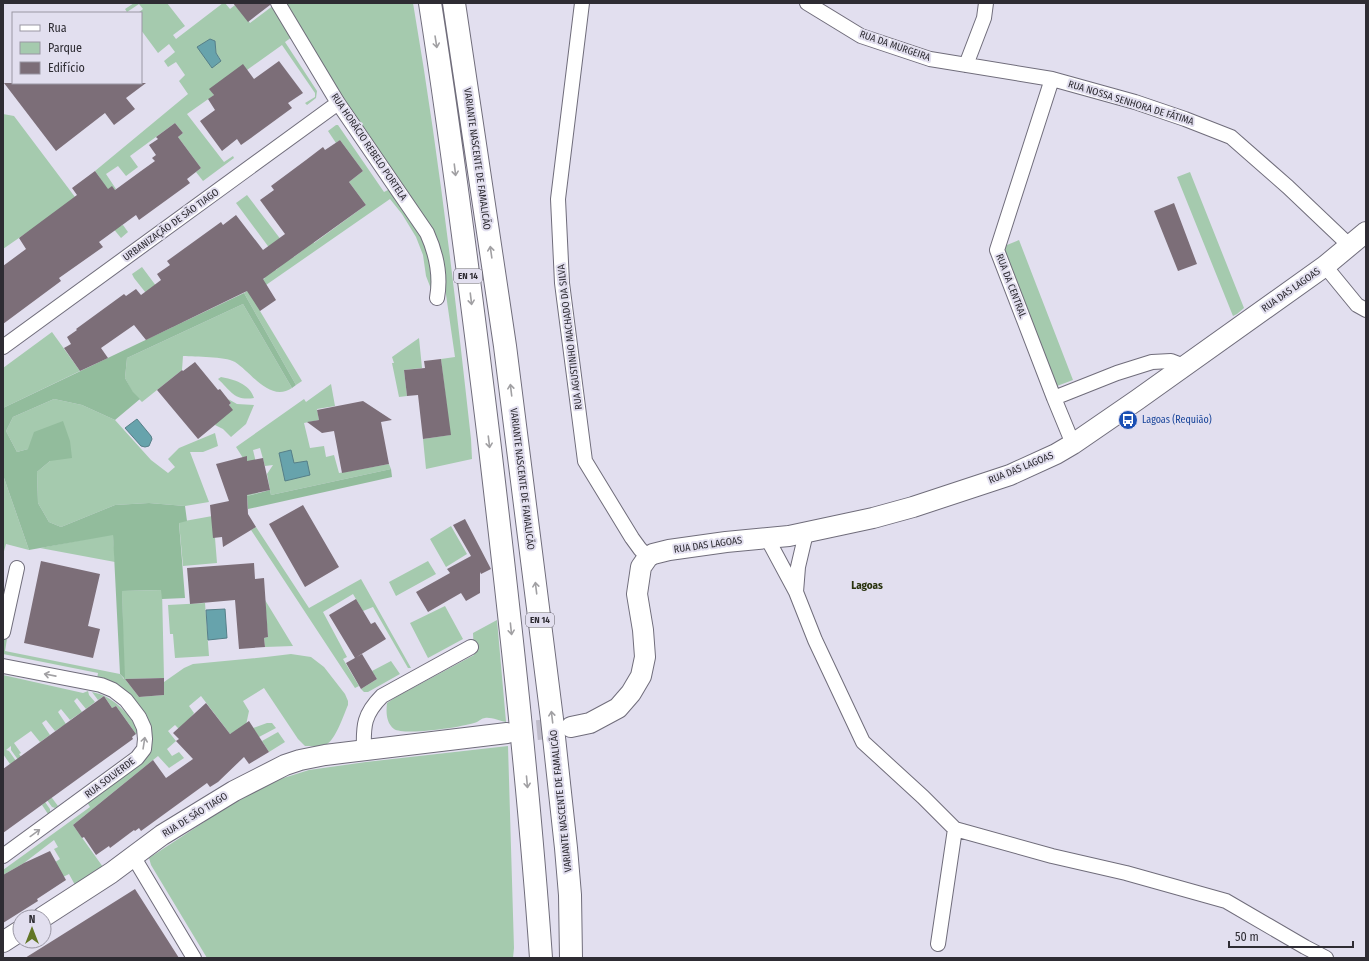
<svg xmlns="http://www.w3.org/2000/svg" width="1369" height="961" viewBox="0 0 1369 961" font-family="'Fira Sans Condensed',sans-serif">
<rect width="100%" height="100%" fill="#e2dfef"/>
<!-- green -->
<path fill="#a5caae" fill-rule="evenodd" d="M134,3H167L185,26L173,35L176,39L223,3H225L230,9L235,5L250,23L274,5L292,37L285,42L317,91L316,98L307,105L305,103L315,97V93L282,45L247,70L210,89L214,95L187,114L224,162L233,156L234,158L203,181L196,172L201,168L178,137L183,133L175,123L130,156L138,167L126,176L118,166L106,174L116,189L115,190L112,187L120,226L123,225L128,232L121,238L112,227L32,235L29,231L3,249V114L14,116L75,197L100,178L95,171L188,94L179,81L185,75L176,62L168,67L164,61L175,52L169,44L158,53L141,30V13H138L143,9L139,4L127,12L125,9ZM212,40L215,41L216,53L221,60L197,47Z
M282,3H413C438,148 455,293 471,439L472,459L426,469L423,439L450,435L441,359L455,357L439,246L437,237L390,167L334,86Z
M336,125H338L384,192L392,188L428,248L433,288L431,289L426,276L423,255L416,237L402,214L390,199L266,285L260,311L302,381L296,385L244,293L265,278L248,256L263,253L276,270L282,265L236,203L247,195L294,257L303,250L289,231L308,235L314,243L366,205L349,182L363,171L340,140L336,143L328,131Z
M1190,172L1244,308L1237,314L1233,316L1177,177Z
M1019,240L1073,380L1057,386L1002,247Z
M142,267L183,322L173,327L134,278L132,274Z
M243,304L292,388C270,403 251,372 235,362C224,356 196,357 183,356L182,370L142,402L133,393L125,378L127,358Z
M52,332L80,371L3,408V385L4,384L3,382V368Z
M419,338L422,368L404,370L407,396L399,397L392,363H394L392,357Z
M221,377C233,379 250,384 254,398C234,401 231,391 218,379Z
M331,384L335,406L317,409L319,420L304,423L310,448L324,446L326,457L334,455L339,473L389,464L391,469L271,495L267,474L273,465L265,466L260,448L253,450L259,475L254,476L258,493L247,496V457L243,458L236,447L304,399L306,402Z
M54,399L82,405L115,420L151,460L168,473L175,467L168,459L179,448L215,433L218,446L203,452H190L209,502L185,506L149,503L115,505L61,527L49,522L38,503L37,472L50,461L28,449L17,452L6,431L13,417Z
M228,399L237,404L254,405L246,424L231,437L223,429L215,425L231,403Z
M3,475L29,550L6,544L3,555Z
M218,515L215,538L217,563L183,566L179,522Z
M451,526L467,554L446,567L430,539Z
M256,527L309,608L361,579L411,668H408L373,607L363,611L353,594L323,612L347,657L343,659L359,686L355,688L251,530Z
M113,534L115,562L40,548Z
M428,561L436,574L396,596L389,582Z
M162,590L164,678L125,679L139,697L164,695V682L184,668L193,664L266,657L291,654L311,657L324,667L345,694L348,701V705C344,714 336,739 327,744C322,747 311,746 305,746L298,739L264,688L243,701L249,711L246,725L230,734L201,696L189,706L194,713L191,717L212,740L182,732L175,725L168,731L176,741L167,749L172,756L179,752L184,758L169,768L158,756L73,825L103,867L75,885L69,874L63,877L49,866L60,859L54,849L58,847L54,840L24,863L3,875V870L90,807L87,802L143,761L149,726L97,679L98,673L3,654V638L7,639L5,651L120,674L124,679L122,591Z
M265,600L293,646L265,647L264,638L268,637Z
M205,603L209,656L175,658L173,634H170L168,605Z
M445,606L463,639L428,658L410,623Z
M497,620L506,722C500,721 491,717 485,718C482,718 479,721 477,722C464,727 405,736 394,729C386,723 386,712 387,703L396,697L474,655L473,633Z
M391,661L400,674L368,692H364L361,689L377,679L372,671Z
M3,675L83,693L88,691L89,695L95,702L86,709L77,698L74,701L82,712L70,720L61,709L58,712L66,724L55,731L46,720L42,723L50,735L40,742L31,731L14,743L21,753L19,754L58,806L55,808L52,807L11,750V746L6,750L9,751L50,809V812L48,814L42,805L44,803L14,762L10,764L3,754Z
M92,692C113,696 129,713 139,732L136,734L116,706L112,708L104,696L98,700Z
M267,723H272L276,728L259,737L253,728Z
M278,732L285,742L269,752L262,741Z
M508,746L514,948L513,958H207L151,865L149,858L241,798L274,781L309,770L366,762Z"/>
<!-- forest -->
<path fill="#92bc9c" d="M244,293L296,385L292,388L243,304L127,358L125,378L133,392L140,399L115,420L82,405L54,399L13,417L6,431L17,452L28,449L34,432L63,421L70,441L72,458L50,461L37,472L38,503L49,522L61,527L115,505L149,503L185,506L187,521L179,523L185,598L162,599L161,590L122,591L125,679L120,674L113,535L29,550L3,475V408Z
M391,469L392,477L248,509L247,496L270,490L271,495Z"/>
<!-- water -->
<path fill="#67a3ac" stroke="#567f88" d="M210,39L215,41L216,53L221,61L212,68L197,47Z
M137,419L151,436L152,439L149,446L145,447L141,446L125,428Z
M291,450L294,463L307,461L310,475L285,481L279,453Z
M225,609L227,638L208,640L206,610Z"/>
<!-- building -->
<path fill="#7c6e78" d="M233,3H270V5L248,22Z
M279,61L303,93L288,103L292,108L251,138L241,145L237,139L222,151L200,121L215,110L208,99L214,95L209,89L243,64L254,79Z
M4,83H146L126,98L135,109L114,125L105,113L56,151Z
M175,123L183,133L178,137L201,168L187,179L190,183L139,220L136,215L99,242L103,247L59,278L61,281L3,324V266L26,249L19,238L77,195L72,188L95,171L108,189L112,186L115,190L141,171L155,161L152,158L156,155L149,145L158,139L156,137Z
M340,140L363,171L349,182L366,205L263,279L276,300L260,311L247,291L146,340L134,325L101,348L108,358L80,371L64,348L71,344L67,337L77,330L76,329L124,294L126,296L136,289L141,295L161,280L157,274L170,265L167,261L221,222L223,225L236,215L263,250L285,234L260,200L274,190L271,186L306,160L323,147L325,150Z
M1174,203L1197,264L1178,271L1154,211Z
M441,359L451,435L423,439L418,395L407,396L404,370L425,368L424,361Z
M195,362L218,390L220,389L231,403L229,405L233,410L198,439L157,390L182,370L183,371Z
M363,401L392,420L381,422L389,464L342,473L334,431L322,433L307,422L319,420L317,410Z
M247,456V461L263,458L270,490L247,495L248,514L256,527L223,547L222,537L213,538L210,505L229,501L216,464Z
M303,505L339,567L305,587L269,524Z
M465,519L491,569L481,574L480,572V593L466,601L461,593L428,612L416,592L450,573L447,569L471,556L453,525Z
M41,561L100,574L88,626L100,629L93,658L24,643Z
M254,563L255,579L264,578L268,637L264,638L265,647L239,649L235,600L190,604L187,568Z
M356,599L371,624L375,622L386,639L355,658L329,615Z
M362,654L377,679L361,689L346,663Z
M164,678V695L139,697L125,679Z
M104,696L112,708L116,706L136,734L132,737L133,739L3,833V769Z
M206,703L230,734L249,721L269,752L249,764L244,757L218,782L210,787L207,783L141,831L139,828L135,831L134,830L110,848L109,846L96,855L84,837L82,838L73,825L153,760L166,778L193,759L176,741L179,739L173,733Z
M50,851L66,880L37,899L38,901L3,923V875L24,863Z
M135,889L179,958H25L57,938Z"/>
<g fill="none" stroke-linecap="round" stroke-linejoin="round">
<!-- secondary-tunnel -->
<path stroke="#bebbc9" stroke-width="20" stroke-dasharray="20 10" stroke-linecap="butt" d="M507,733L569,727"/>
<!-- minor casing -->
<g stroke="#706d7b" stroke-width="16">
<path id="minor" d="M278,3L338,103L427,233C436,253 441,276 437,298
M582,3L558,199L562,283L585,461L632,538L640,549L648,557
M807,3L861,36L930,59L1052,79L1135,102L1185,119L1231,137L1288,187L1349,245
M966,65L984,18L986,3
M1052,79L997,250L1054,398L1073,444
M1325,266L1357,305L1366,310
M3,347L338,103
M1054,398L1117,373L1152,362L1171,361L1184,366
M806,533L798,567L796,592L815,640L863,742L923,797L955,829L1052,856L1126,873L1226,901L1305,947L1326,958
M767,538L796,592
M3,632L17,568
M3,666L101,685L113,690L126,700L139,717L144,728L145,739L144,749L137,758L3,856
M364,751C363,725 364,714 382,696L471,647
M133,856L194,958
M938,944L955,829"/>
</g>
<!-- secondary casing -->
<g stroke="#706d7b" stroke-width="22">
<path id="secondary" d="M571,727L590,723L618,708L631,693L641,676L645,657L643,630L637,594L641,567L648,557L653,554L669,550L726,542L789,536L873,518L913,507L1010,475L1056,454L1073,444L1137,400L1325,266L1366,232
M43,917L111,873L162,835L234,791L285,765L300,760L325,755L507,733
M3,942L20,931"/>
</g>
<!-- trunk casing -->
<g stroke="#706d7b" stroke-width="24">
<path id="trunk" d="M430,3C453,151 472,300 490,448C510,618 529,788 541,958
M454,3L505,346L552,719L566,848L570,895L571,958"/>
</g>
<!-- minor -->
<use href="#minor" stroke="#fff" stroke-width="14"/>
<!-- secondary -->
<use href="#secondary" stroke="#fff" stroke-width="20"/>
<!-- trunk -->
<use href="#trunk" stroke="#fff" stroke-width="22"/>
</g>
<!-- one-way arrows -->
<defs><path id="oneway-shaft" d="M-6 0H5M1.5-3L5.5 0L1.5 3" fill="none" stroke-width="1.6" stroke-linecap="round" stroke-linejoin="round"/></defs>
<g stroke="#a1a0a3">
<use href="#oneway-shaft" transform="translate(436 42) rotate(81)"/>
<use href="#oneway-shaft" transform="translate(455 170) rotate(83)"/>
<use href="#oneway-shaft" transform="translate(491 252) rotate(-98)"/>
<use href="#oneway-shaft" transform="translate(471 299) rotate(83)"/>
<use href="#oneway-shaft" transform="translate(511 390) rotate(-97)"/>
<use href="#oneway-shaft" transform="translate(489 442) rotate(83)"/>
<use href="#oneway-shaft" transform="translate(536 588) rotate(-97)"/>
<use href="#oneway-shaft" transform="translate(511 629) rotate(84)"/>
<use href="#oneway-shaft" transform="translate(50 675) rotate(-169)"/>
<use href="#oneway-shaft" transform="translate(552 717) rotate(-97)"/>
<use href="#oneway-shaft" transform="translate(144 743) rotate(-81)"/>
<use href="#oneway-shaft" transform="translate(527 782) rotate(85)"/>
<use href="#oneway-shaft" transform="translate(35 833) rotate(-36)"/>
</g>
<!-- icons -->
<defs>
<g id="bus-disc" transform="scale(1)"><circle r="9.5" fill="#1a4fb4" stroke="#e2dfef"/><path d="M-5-6H5V4H4V6H2V4H-2V6H-4V4H-5ZM-3.5-4V0h7V-4ZM-3.5 1.2v1.5H-2V1.2ZM2 1.2v1.5H3.5V1.2Z" fill="#fff"/></g>
</defs>
<g fill-rule="evenodd">
<use href="#bus-disc" x="1128" y="420"/>
</g>
<g text-anchor="middle" dominant-baseline="central" stroke-width="4" stroke-linejoin="round" paint-order="stroke">
<!-- shield labels -->
<g fill="#e2dfef" stroke="#64626b" stroke-width="1">
<rect x="454" y="269" width="28" height="14" rx="3"/>
<rect x="526" y="613" width="28" height="14" rx="3"/>
</g>
<g font-size="9" font-weight="bold" fill="#2e2c33">
<text x="468" y="276">EN 14</text>
<text x="540" y="620">EN 14</text>
</g>
<!-- street labels -->
<g font-size="10" fill="#2e2c33" stroke="#e2dfef">
<text transform="translate(895 46) rotate(19)">RUA DA MURGEIRA</text>
<text transform="translate(1131 103) rotate(17)">RUA NOSSA SENHORA DE FÁTIMA</text>
<text transform="translate(369 147) rotate(56)">RUA HORÁCIO REBELO PORTELA</text>
<text transform="translate(477 159) rotate(82)">VARIANTE NASCENTE DE FAMALICÃO</text>
<text transform="translate(171 225) rotate(-36)">URBANIZAÇÃO DE SÃO TIAGO</text>
<text transform="translate(1011 286) rotate(69)">RUA DA CENTRAL</text>
<text transform="translate(1291 290) rotate(-35)">RUA DAS LAGOAS</text>
<text transform="translate(570 337) rotate(-97)">RUA AGUSTINHO MACHADO DA SILVA</text>
<text transform="translate(1021 468) rotate(-22)">RUA DAS LAGOAS</text>
<text transform="translate(522 479) rotate(83)">VARIANTE NASCENTE DE FAMALICÃO</text>
<text transform="translate(708 545) rotate(-8)">RUA DAS LAGOAS</text>
<text transform="translate(110 778) rotate(-37)">RUA SOLVERDE</text>
<text transform="translate(561 801) rotate(-96)">VARIANTE NASCENTE DE FAMALICÃO</text>
<text transform="translate(195 815) rotate(-32)">RUA DE SÃO TIAGO</text>
</g>
<!-- transit labels -->
<g font-size="10" fill="#164399" stroke="#e2dfef" text-anchor="start">
<text x="1142" y="420">Lagoas (Requião)</text>
</g>
<!-- neighbourhood labels -->
<g font-size="11" font-weight="bold" fill="#29330d" stroke="#e2dfef">
<text x="867" y="585">Lagoas</text>
</g>
</g>
<!-- border -->
<rect width="1369" height="961" fill="none" stroke="#2e2c33" stroke-width="8"/>
<!-- legend -->
<rect x="12" y="12" width="130" height="72" fill="#e2dfef" stroke="#9a97a4"/>
<rect x="20" y="25" width="20" height="6" fill="#ffffff" stroke="#9a97a4"/>
<text x="48" y="32" font-size="12" fill="#2e2c33">Rua</text>
<rect x="20" y="42" width="20" height="12" fill="#a5caae" stroke="#9a97a4"/>
<text x="48" y="52" font-size="12" fill="#2e2c33">Parque</text>
<rect x="20" y="62" width="20" height="12" fill="#7c6e78" stroke="#9a97a4"/>
<text x="48" y="72" font-size="12" fill="#2e2c33">Edifício</text>
<!-- north arrow -->
<g transform="translate(32 929)"><circle r="19" fill="#e2dfef" stroke="#9a97a4"/>
<path d="M0-3L7 15L0 10L-7 15Z" fill="#627626"/>
<text y="-6" font-size="11" font-weight="bold" text-anchor="middle" fill="#2e2c33">N</text>
</g>
<!-- scale -->
<path d="M1229 941v6h124v-6" fill="none" stroke="#2e2c33" stroke-width="2"/>
<text x="1235" y="941" font-size="12" fill="#2e2c33" stroke="#e2dfef" stroke-width="3" paint-order="stroke">50 m</text>
</svg>
